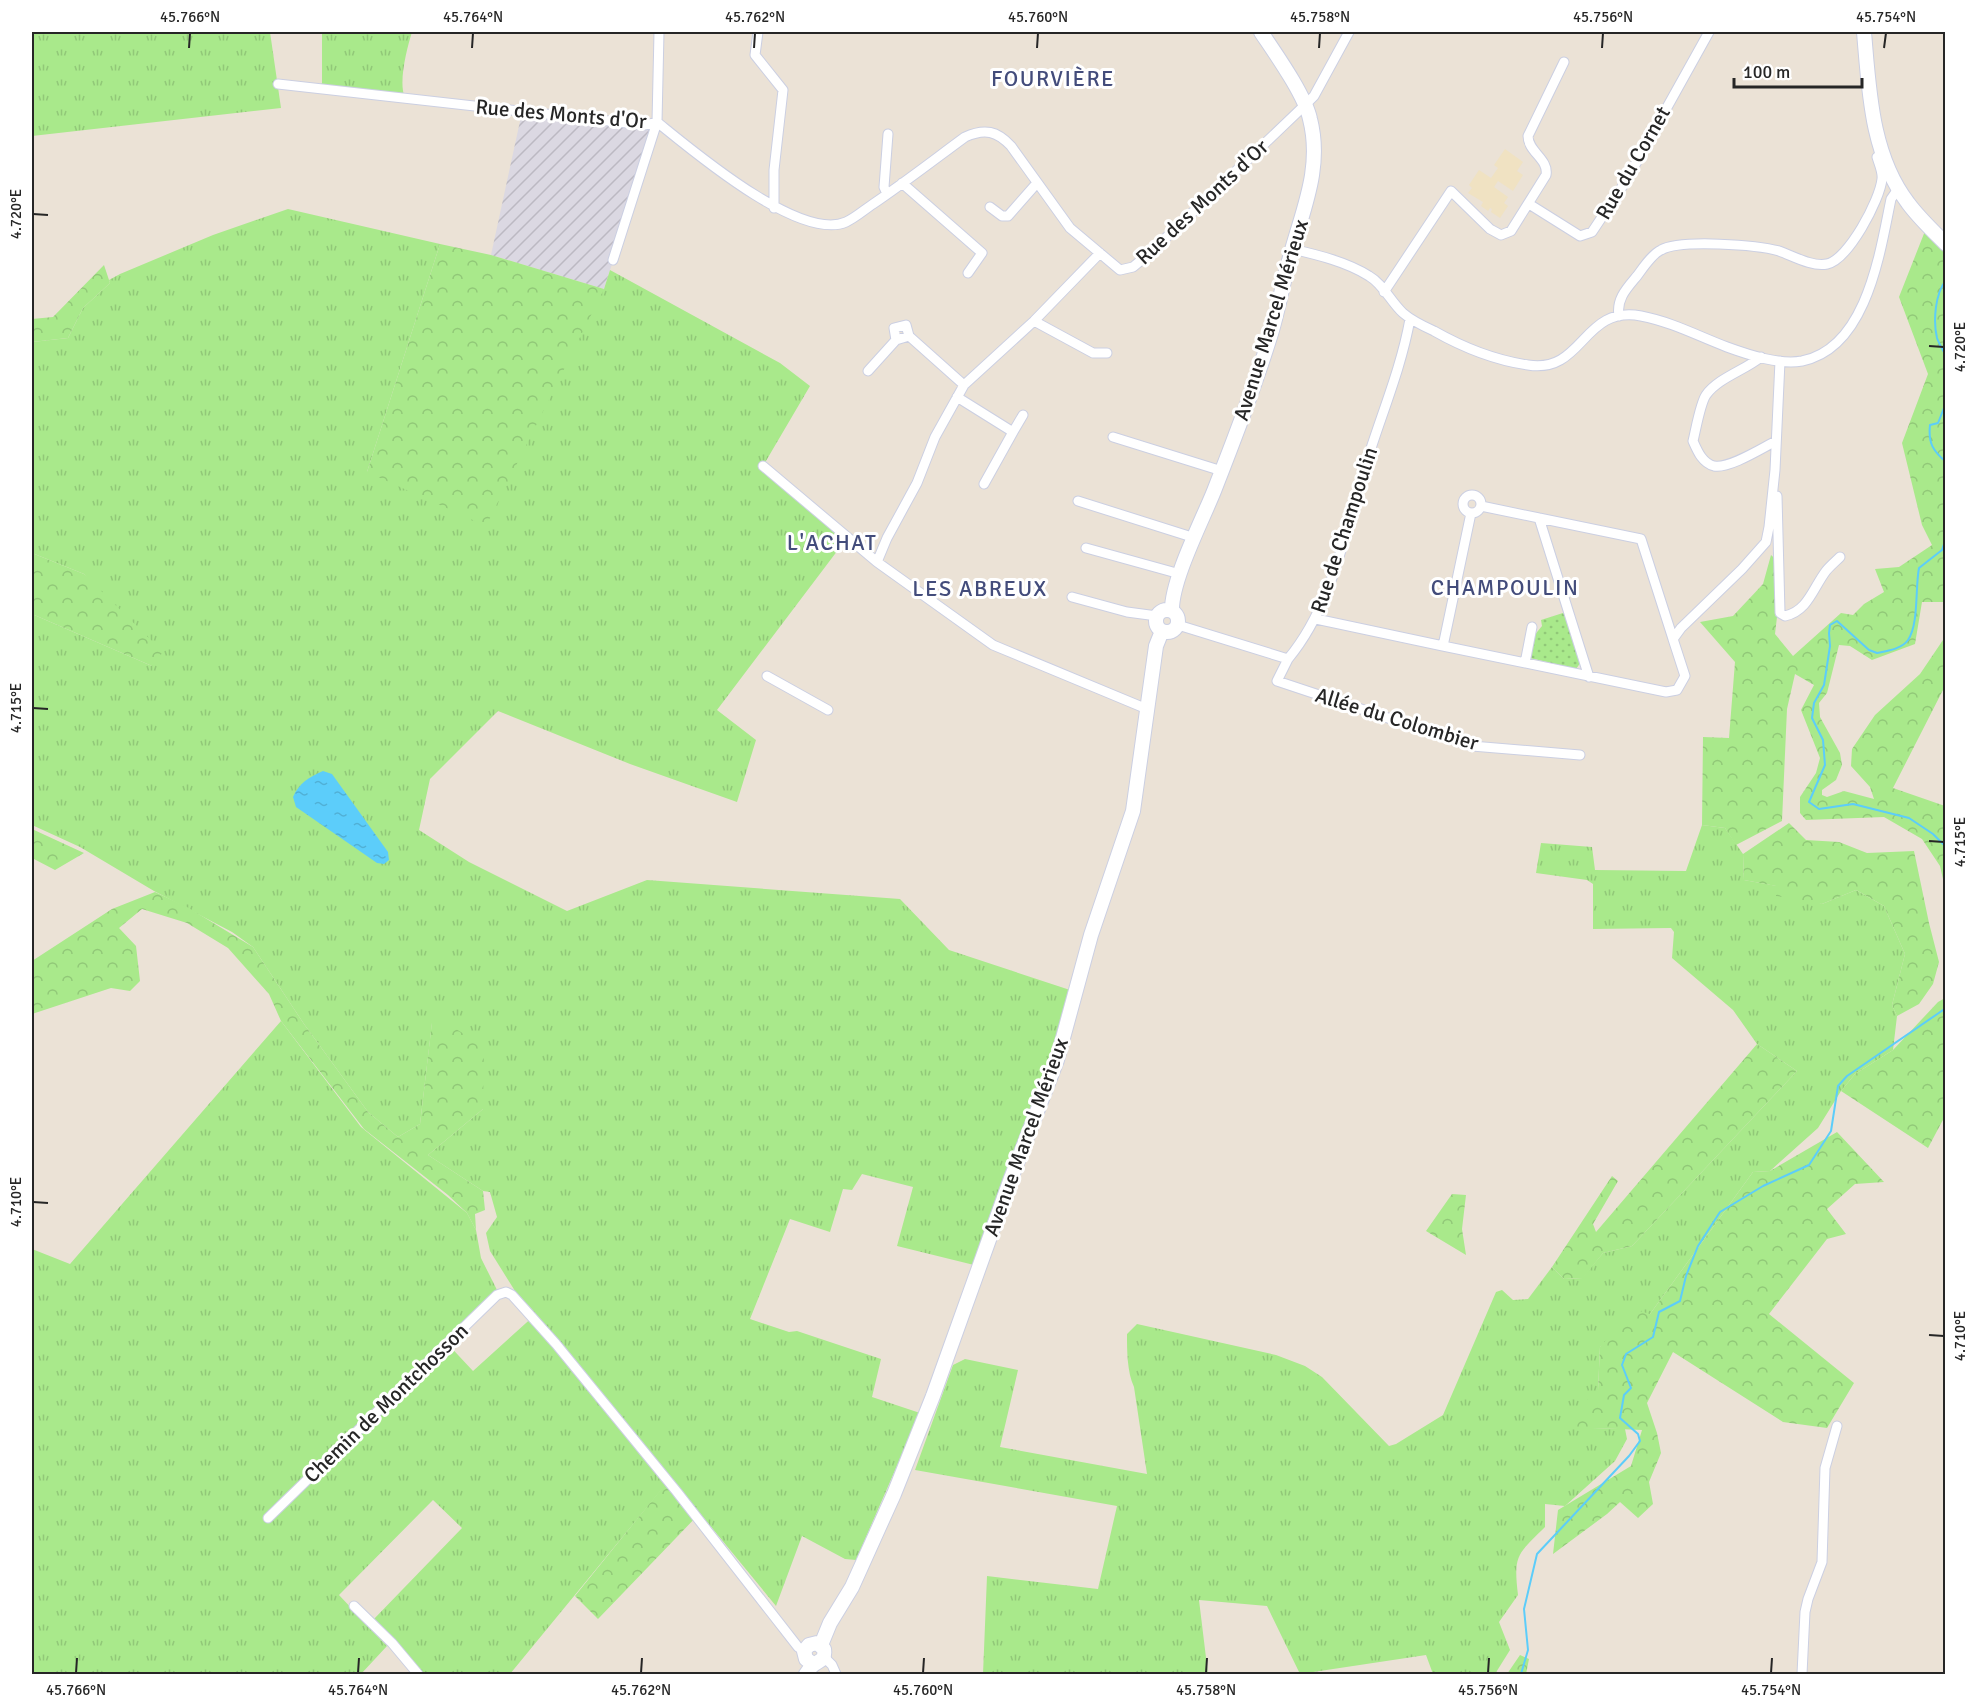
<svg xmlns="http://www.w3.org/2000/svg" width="1977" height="1706" viewBox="0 0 1977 1706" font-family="Signika,sans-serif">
<defs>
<pattern id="industrial-furrows" width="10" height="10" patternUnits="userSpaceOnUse" patternTransform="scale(1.5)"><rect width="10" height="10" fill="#dbd8e2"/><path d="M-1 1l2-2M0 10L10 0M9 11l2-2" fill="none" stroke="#bcb9c2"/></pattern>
<pattern id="grass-tufts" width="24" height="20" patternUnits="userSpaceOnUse" patternTransform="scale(1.5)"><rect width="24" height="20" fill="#a9e98b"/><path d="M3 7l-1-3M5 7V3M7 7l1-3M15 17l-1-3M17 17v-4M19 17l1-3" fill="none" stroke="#91c878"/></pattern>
<pattern id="forest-crowns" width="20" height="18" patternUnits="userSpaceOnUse" patternTransform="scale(1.5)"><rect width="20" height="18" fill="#a9e98b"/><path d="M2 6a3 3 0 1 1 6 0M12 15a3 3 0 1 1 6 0" fill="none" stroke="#91c878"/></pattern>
<pattern id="park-dots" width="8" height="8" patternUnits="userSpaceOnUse" patternTransform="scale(1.5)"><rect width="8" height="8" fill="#a9e98b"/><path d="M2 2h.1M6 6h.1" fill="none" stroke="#91c878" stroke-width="1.8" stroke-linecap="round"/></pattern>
<pattern id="water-ripples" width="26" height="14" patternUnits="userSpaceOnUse" patternTransform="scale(1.5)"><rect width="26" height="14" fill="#5ccdfa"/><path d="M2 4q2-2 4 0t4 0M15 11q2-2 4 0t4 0" fill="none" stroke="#50b0d6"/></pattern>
</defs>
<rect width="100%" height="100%" fill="#ebe2d6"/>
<!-- industrial -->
<path fill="url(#industrial-furrows)" d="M522,112L657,122L604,289L491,255Z"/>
<!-- education -->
<path fill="#f0e2c2" d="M1505,149L1523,162L1517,171L1523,175L1513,191L1498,181L1494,187L1508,197L1504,203L1508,206L1500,218L1491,212L1492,209L1490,208L1488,211L1481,206L1483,202L1468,193L1472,188L1469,185L1479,170L1491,178L1498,168L1494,165Z"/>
<!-- grass -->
<path fill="url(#grass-tufts)" d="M32,32H270L281,108L32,136Z
M322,32H412C407,48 398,83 405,98L317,88L322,83Z
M288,209L440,244L367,472L604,289L610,270L780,363L810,386L763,466L844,542L717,710L756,740L737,802L630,764L498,711L430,779L419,830L469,862L567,911L647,880L900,899L949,950L1070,990L1046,1073L974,1265L897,1246L913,1187L862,1174L852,1190L843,1189L830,1232L790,1219L750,1319L789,1332L797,1331L881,1359L872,1397L920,1413L856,1560L845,1559L802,1536L776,1606L671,1478L510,1674H424L373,1620L462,1528L433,1500L339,1595L387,1646L361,1674H32V1249L70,1264L281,1021L361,1127L467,1213L476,1230L481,1258L497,1290L444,1340L473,1371L536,1314L515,1291L490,1251L486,1233L497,1217L490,1192L483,1191L428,1155L483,1109L432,1023L420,1124L398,1137L368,1112L304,1024L253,947L232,932L154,891L80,847L32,825V614L152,666L84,574L32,553V342L68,338L83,308L110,283L109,280L120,274L213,235Z
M1702,825L1725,828L1743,854L1744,880L1777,886L1822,904L1856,890L1884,906L1905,954L1892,1005L1897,1016L1893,1050L1855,1074L1841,1091L1818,1128L1770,1171L1753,1172L1650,1314L1600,1347L1598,1390L1593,1428L1625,1429L1627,1439L1615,1461L1565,1506L1545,1504V1527C1518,1554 1513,1554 1518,1595L1499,1622L1510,1650L1495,1674H1433L1426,1655L1300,1674L1267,1606L1199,1600L1208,1674H983L987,1576L1098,1589L1117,1506L915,1470L953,1365L965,1359L1018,1370L1000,1447L1147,1474L1134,1387C1127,1372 1127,1350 1127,1334L1137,1324L1276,1355L1305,1366L1322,1377L1389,1446L1396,1444L1443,1415L1496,1292L1502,1290L1513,1300L1528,1299L1552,1267L1564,1279L1582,1278L1603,1253L1632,1246L1797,1071L1757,1044L1733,1010L1672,958L1674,932L1671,928L1593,929V884L1587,880L1536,873L1541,843L1592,847L1595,870L1686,871Z"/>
<!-- forest -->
<path fill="url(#forest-crowns)" d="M1927,226L1946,252L1945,611L1944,602H1922L1915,644L1872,660L1850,646L1839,645L1827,693L1819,703L1820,717L1840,753L1842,765L1836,780L1822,790V795L1827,797L1844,791L1874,799L1870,787L1851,766L1852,749L1875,715L1920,674L1945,637V686L1893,788L1945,806V888L1940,866L1922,839L1884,817L1806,820L1800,813V797L1816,773L1820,758L1801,710L1814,685L1795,674L1787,709L1782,821L1736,845L1725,828L1702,825L1703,737L1729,738L1735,662L1700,622L1733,616L1763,584L1771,555L1783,566L1775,634L1793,656L1841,613L1853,615L1864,604L1884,592L1875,569L1899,567L1932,545L1922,525L1902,443L1928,374L1899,297Z
M440,244L491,255L604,289L486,526L367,472Z
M104,265L110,283L83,308L68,338L32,342V319L53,317Z
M32,553L84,574L163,652L152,666L32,614Z
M1789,823L1806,840L1839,842L1867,853L1914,851L1929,923L1939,962L1933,984L1919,1004L1897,1016L1892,1005L1905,954L1884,906L1856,890L1822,904L1776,896V886L1744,880L1743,854Z
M32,829L84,853L55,870L32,858Z
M155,892L187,907L253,947L304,1024L368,1112L398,1137L420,1124L432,1022L446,1023L484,1046L483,1109L428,1155L483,1191L485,1210L475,1214L476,1230L467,1213L448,1195L364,1129L281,1021L269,994L228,948L187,923L142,909L119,928L136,946L140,981L130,991L111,988L32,1014V961L112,909Z
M1945,998V1116L1928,1148L1841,1091L1855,1074L1893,1050L1938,1002Z
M1757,1044L1797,1071L1632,1246L1603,1253L1583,1278L1564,1279L1552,1267L1612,1176L1618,1181L1593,1224L1596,1232Z
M1837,1132L1884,1182L1855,1184L1827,1209L1846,1234L1827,1239L1769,1314L1854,1383L1827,1428L1783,1422L1673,1352L1647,1403L1657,1433L1661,1453L1649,1482L1653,1504L1638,1518L1620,1502L1607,1514L1553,1554L1558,1510L1631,1466L1642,1430L1593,1428L1583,1436L1569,1417L1598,1390L1600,1347L1633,1309L1650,1314L1753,1172L1770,1171Z
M1452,1194L1466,1195L1462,1229L1466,1255L1426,1231Z
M671,1477L700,1513L598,1619L575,1596Z
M1520,1655L1529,1659L1526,1674H1507Z"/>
<!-- park -->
<path fill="url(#park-dots)" d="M1566,612L1581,662L1576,669L1530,658L1533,637L1542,626L1541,620Z"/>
<!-- water -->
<path fill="url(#water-ripples)" d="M323,771L332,774L388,852L389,860L384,864L377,863L296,807L293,797C299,783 309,777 323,771Z"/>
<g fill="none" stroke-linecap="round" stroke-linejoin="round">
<!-- stream -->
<path stroke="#5ccdfa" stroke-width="2" d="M1946,280C1935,294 1933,321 1937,338C1939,344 1943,350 1946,356
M1946,403L1938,423L1930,425C1928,443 1933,451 1946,462
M1946,538L1942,550L1919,568C1915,588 1919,624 1908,640C1902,649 1886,651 1877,653L1869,650L1837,621L1830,625L1829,633L1830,646L1824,685L1814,703L1812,718L1823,740L1825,765L1809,802L1819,809L1853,804L1909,818L1933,834L1946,847
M1521,1674L1528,1650L1524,1609L1537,1554L1629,1456L1640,1441L1638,1434L1620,1418L1624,1395L1631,1388L1622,1365L1626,1354L1653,1337L1659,1312L1680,1301L1686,1276L1698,1246L1720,1212L1763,1186L1809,1165L1831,1131L1838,1086L1847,1076L1946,1008"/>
<!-- street casing -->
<g stroke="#cbcfe2" stroke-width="11">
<path id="street" d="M758,32L755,55L783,90L774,170V208
M278,84L645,125L657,122C693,151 800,242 846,222C855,218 864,210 873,204C904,183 935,159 965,137C985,128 997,131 1011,146L1070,228L1120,270L1133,267L1151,252L1305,105L1314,96L1349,32
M902,183L982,253L968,273
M887,194L884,187L888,134
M1529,204L1580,236L1592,232L1626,181L1709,32
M990,207L1002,216H1008L1037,183
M1292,249C1318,255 1347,262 1369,276C1383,284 1391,302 1403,313C1412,321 1423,326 1434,331C1464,348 1493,360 1528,365C1584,374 1582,305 1641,316C1672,322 1698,336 1727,347C1749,355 1779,365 1802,361C1867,348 1880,252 1891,199L1898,189
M1100,253L1034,321L964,385L935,437L917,483L887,538L877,562L993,645L1147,709
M613,260L657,122L659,32
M1384,292L1451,191L1490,229L1501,235L1511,231L1546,175C1549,159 1528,152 1528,136L1564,62
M1619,316C1616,299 1627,288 1637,276C1643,268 1652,254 1661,250C1680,239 1758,245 1779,251C1793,256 1812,267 1827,264C1848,260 1880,200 1882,179C1883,172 1879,164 1877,157
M1034,321L1093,353H1107
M896,340L894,328L906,325L909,336
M1761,357C1745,370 1718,378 1706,395C1700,404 1696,429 1693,441C1697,450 1702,463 1714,466C1729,469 1762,448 1776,441
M868,371L896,340L909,336L964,385
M957,397L1013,432L984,484
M1013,432L1023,415
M1113,437L1222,471
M763,466L877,562
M1463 504a9 9 0 1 1 18 0a9 9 0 1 1-18 0Z
M1777,496L1780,613L1785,616C1808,611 1813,588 1826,571C1830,566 1835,562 1840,557
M1078,501L1195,538
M1481,506L1539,518L1589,677
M1471,513L1443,646L1666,692L1677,690L1685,676L1673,639L1681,628L1742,569L1766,542L1769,527L1775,470L1780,361
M1539,518L1641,539L1673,639
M1086,548L1180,574
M1072,597L1127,612L1157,616
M1316,619L1443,646
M1178,625L1288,659C1333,605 1345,531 1366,464C1381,415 1401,369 1410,319
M1288,659L1277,681L1472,746L1580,755
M1525,663L1532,627
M767,676L828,710
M268,1518L497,1295L506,1292L512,1295L556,1344L677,1492L798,1647L804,1651
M354,1606L392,1643L418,1674
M824,1657L832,1665L836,1674
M1802,1674L1805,1612L1808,1599L1822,1562L1825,1468L1837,1426"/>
</g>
<!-- secondary casing -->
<g stroke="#cbcfe2" stroke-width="16">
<path id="secondary" d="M1864,32C1869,89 1871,155 1908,203C1919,218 1933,231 1946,244
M1156 621a11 11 0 1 1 22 0a11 11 0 1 1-22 0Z
M1172,611C1171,581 1202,521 1214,491C1234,440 1254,389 1270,337C1278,312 1282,286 1289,261C1301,213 1323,170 1310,119C1305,95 1275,53 1261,32
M821,1645L830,1623L852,1587L894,1494L933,1396L1010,1181L1057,1060L1091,935L1133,811L1156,646L1162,631
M806,1674C808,1672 809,1669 812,1666C818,1660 826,1662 824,1649L817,1643L809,1645L804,1651L806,1659L813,1664"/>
</g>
<!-- street -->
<use href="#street" stroke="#fff" stroke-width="9"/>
<!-- secondary -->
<use href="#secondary" stroke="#fff" stroke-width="14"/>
</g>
<!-- ticks -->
<path fill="none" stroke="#262626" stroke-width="2" d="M189,48L190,33M472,48L473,33M754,48L755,33M1037,48L1038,33M1319,48L1320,33M1602,48L1603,33M1884,48L1886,33M33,214L48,215M1929,346L1944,347M33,708L48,709M1929,841L1944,842M33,1202L48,1203M1929,1335L1944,1336M76,1673L77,1658M358,1673L359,1658M641,1673L642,1658M923,1673L924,1658M1206,1673L1207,1658M1488,1673L1489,1658M1771,1673L1772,1658"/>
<g text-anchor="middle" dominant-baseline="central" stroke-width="6" stroke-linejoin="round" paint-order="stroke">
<!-- street labels -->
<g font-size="21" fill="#262626" stroke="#fff">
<text transform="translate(561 114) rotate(5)">Rue des Monts d'Or</text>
<text transform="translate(1633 163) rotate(-60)">Rue du Cornet</text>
<text transform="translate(1202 202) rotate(-43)">Rue des Monts d'Or</text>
<text transform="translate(1271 320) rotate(-73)">Avenue Marcel Mérieux</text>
<text transform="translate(1344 530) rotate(-72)">Rue de Champoulin</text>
<text transform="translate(1397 719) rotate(17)">Allée du Colombier</text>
<text transform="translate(1026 1137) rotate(-70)">Avenue Marcel Mérieux</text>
<text transform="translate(386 1403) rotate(-44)">Chemin de Montchosson</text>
</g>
<!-- neighbourhood labels -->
<g font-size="22" letter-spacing="1.5" fill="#434c7b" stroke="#fff">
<text x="1053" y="78">FOURVIÈRE</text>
<text x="832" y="542">L'ACHAT</text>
<text x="1505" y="587">CHAMPOULIN</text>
<text x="980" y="588">LES ABREUX</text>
</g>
</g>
<!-- border -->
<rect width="1977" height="1706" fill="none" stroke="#ffffff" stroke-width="66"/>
<!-- scale -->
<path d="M1734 78v9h128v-9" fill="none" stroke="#262626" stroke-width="3"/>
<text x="1743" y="78" font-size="18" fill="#262626" stroke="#ffffff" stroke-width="4.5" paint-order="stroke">100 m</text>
<rect x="33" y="33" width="1911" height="1640" fill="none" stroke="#262626" stroke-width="2"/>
<g font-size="15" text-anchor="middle" fill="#262626">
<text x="190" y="22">45.766°N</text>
<text x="473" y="22">45.764°N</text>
<text x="755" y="22">45.762°N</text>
<text x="1038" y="22">45.760°N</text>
<text x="1320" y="22">45.758°N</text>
<text x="1603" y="22">45.756°N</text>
<text x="1886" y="22">45.754°N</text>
<text transform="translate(16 214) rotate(-90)" y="5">4.720°E</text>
<text transform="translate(1960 347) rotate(-90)" y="5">4.720°E</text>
<text transform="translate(16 708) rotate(-90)" y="5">4.715°E</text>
<text transform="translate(1960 842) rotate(-90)" y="5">4.715°E</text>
<text transform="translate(16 1202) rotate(-90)" y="5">4.710°E</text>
<text transform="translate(1960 1336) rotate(-90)" y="5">4.710°E</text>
<text x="76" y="1695">45.766°N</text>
<text x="358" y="1695">45.764°N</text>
<text x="641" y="1695">45.762°N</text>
<text x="923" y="1695">45.760°N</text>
<text x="1206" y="1695">45.758°N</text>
<text x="1488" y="1695">45.756°N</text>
<text x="1771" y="1695">45.754°N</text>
</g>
</svg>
